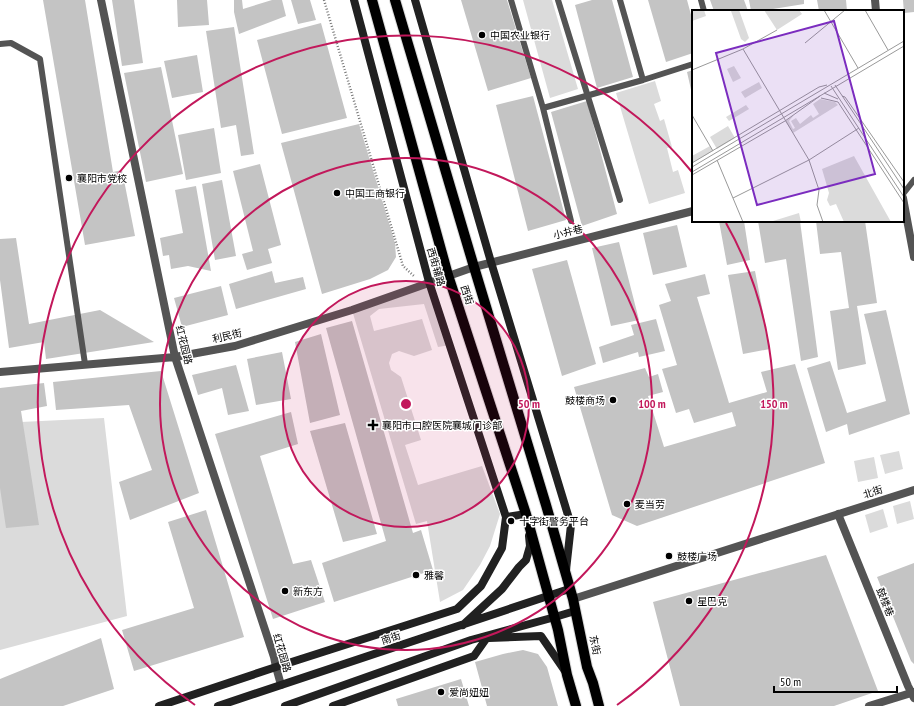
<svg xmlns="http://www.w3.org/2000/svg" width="914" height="706" viewBox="0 0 914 706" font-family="'PT Sans Narrow','Noto Sans SC',sans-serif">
<rect width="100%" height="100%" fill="#fff"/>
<!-- green -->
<path fill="#dbdbdb" d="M523,0H552L578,89L550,98Z
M655,81L661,101L654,104L660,121L664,119L672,147L667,148L673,172L678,170L685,193L649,204L616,93Z
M429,282L450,345L438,347L424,304L379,309L370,316L374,331L422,319L432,350L414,356L399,351L392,354L389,363L391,370L401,377L421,440L405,445L418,485L482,466L500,514L490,546L480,565L463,590L440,602L427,521L416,524L352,310Z
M104,418L127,616L0,650V423Z
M899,451L903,469L885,474L880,455Z
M874,457L878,478L858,482L854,461Z
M910,501L914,519L897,524L893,506Z
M883,509L888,527L870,533L865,515Z"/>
<!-- building -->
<path fill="#c4c4c4" d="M43,0H85L113,172L122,170L135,236L85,245Z
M112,0H134L143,63L122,66Z
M177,0H207L209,25L178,27Z
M234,0H242L243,9L272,0H282L286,16L239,34L234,12Z
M291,0H310L316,20L298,24Z
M461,0H507L531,78L488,91Z
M592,0H612L633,77L597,88L575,5Z
M648,0H687L693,22V53L666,62Z
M710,0H744L748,11H714Z
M749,0H804V4L760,11H751Z
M817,0H846L847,11H819Z
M903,0H914V12L904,13Z
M321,23L347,118L282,134L257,40Z
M234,27L254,154L241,156L236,125L221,128L206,31Z
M197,55L203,92L172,98L164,61Z
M161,67L183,174L146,182L124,73Z
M693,70V94H692L687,72Z
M533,96L566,220L528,231L496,105Z
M587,101L617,214L582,226L551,112Z
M359,124L395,243L396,257L388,270L370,279L322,294L281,143Z
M214,128L221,173L186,180L178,135Z
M260,164L281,245L268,249L272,263L247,270L242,254L253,251L233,171Z
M222,180L236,256L215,260L202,184Z
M196,186L211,271L188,266L171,269L169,255L163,256L160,238L183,233L175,190Z
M719,221H744L750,260L727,265Z
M758,221H800L818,357L801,361L786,259L765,263Z
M816,221H865L877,303L857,306L866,364L838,370L830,311L849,308L841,252L820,254Z
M677,225L687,267L653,275L643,233Z
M16,238L29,324L100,310L154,342L46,359L44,342L9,348L0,280V239Z
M619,242L639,320L611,326L592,248Z
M567,260L596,364L562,376L532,269Z
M272,271L275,283L303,277L306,289L236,309L229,284Z
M755,271L770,349L743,354L728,275Z
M705,274L710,294L697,297L729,403L767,392L761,372L795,364L825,463L637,526L612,515L574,387L645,368L649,377L658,374L663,392L648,396L664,447L736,426L732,412L694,423L689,409L676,413L662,369L677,365L659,305L671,301L665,284Z
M221,286L228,315L182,327L174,298Z
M886,310L910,414L849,435L847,424L826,432L807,368L830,361L847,413L886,401L864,314Z
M656,319L665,351L639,357L638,352L603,363L599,347L634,335L631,325Z
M352,321L413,533L421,530L433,570L334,602L322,563L386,541L326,328Z
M321,334L340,415L310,423L295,342Z
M282,352L291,399L256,405L247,359Z
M236,365L249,411L228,415L222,388L198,395L192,375Z
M161,371L199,493L130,520L119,482L152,470L129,405L56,410L53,382Z
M44,383L47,406L21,411L39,525L6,528L0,488V388Z
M291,412L298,444L260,456L293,564L311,560L325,602L273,619L215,434Z
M345,423L377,534L343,542L310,431Z
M206,510L244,637L134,671L122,630L194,608L168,522Z
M826,555L878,691L834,706H680L653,602Z
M914,563V664L911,661L877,577Z
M101,638L114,689L63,706H0V679Z
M523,650L538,654L547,667L558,706H487L475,662L503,654Z
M461,679L469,706H398L396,699Z"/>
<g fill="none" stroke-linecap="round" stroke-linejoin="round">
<!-- primary casing -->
<g stroke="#dbdbdb" stroke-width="12">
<path id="primary" d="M372,0L448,275L526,514L558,630L567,675L576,706
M395,0L474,267L546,505L573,599L587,667L593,683L599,706"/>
</g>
<!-- path -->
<path stroke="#767676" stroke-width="2.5" stroke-dasharray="1 2" stroke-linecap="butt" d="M324,0L403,266L414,276"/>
<!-- lane -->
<path stroke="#545454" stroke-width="6" d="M511,0L543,108L643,80L620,0
M558,0L620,200
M701,0L704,11
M0,44L11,43L40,59L85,364
M643,80L693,64
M543,108L571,221
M903,194L914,180"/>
<!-- street -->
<path stroke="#545454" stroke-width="8" d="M101,0L175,357L274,657L276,667L281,685
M875,0L876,11
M903,198L914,257
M0,372L175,357L235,346L352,310L474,267L693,211
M838,514L908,686L914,698
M573,599L914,490
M869,706L914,692"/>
<!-- secondary -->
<path stroke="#212121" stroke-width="8" d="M354,0L429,282L506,517L526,514V519
M415,0L491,262L571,525L566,570
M463,625L502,589L519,567L526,560L530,546L529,536
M489,638L541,636L565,671
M159,706L276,667L457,609L481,586L502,548L506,517
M218,706L569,589
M285,706L471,640L555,617L575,611
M333,706L474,656L486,639"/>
<!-- primary -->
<use href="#primary" stroke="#000" stroke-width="10"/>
</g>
<!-- distance rings -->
<circle cx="406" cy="404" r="123" fill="#c2185b" fill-opacity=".12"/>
<g fill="none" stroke="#c2185b" stroke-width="2">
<circle cx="406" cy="404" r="123"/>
<circle cx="406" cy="404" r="246"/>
<path d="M195 705A368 368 0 1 1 692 172M726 223A368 368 0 0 1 617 705"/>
</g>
<!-- markers -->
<g fill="#000" stroke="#fff" stroke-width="1.5">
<circle cx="482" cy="35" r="4"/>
<circle cx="69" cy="178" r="4"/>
<circle cx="337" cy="193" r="4"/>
<circle cx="613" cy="400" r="4"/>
<path d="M371 419h4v4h4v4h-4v4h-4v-4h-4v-4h4z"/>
<circle cx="627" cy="504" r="4"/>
<circle cx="511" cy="521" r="4"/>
<circle cx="669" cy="556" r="4"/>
<circle cx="416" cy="575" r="4"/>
<circle cx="285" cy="591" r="4"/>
<circle cx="689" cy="601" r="4"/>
<circle cx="441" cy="692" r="4"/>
</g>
<g text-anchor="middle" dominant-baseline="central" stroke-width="3" stroke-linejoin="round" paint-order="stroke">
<!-- poi labels -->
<g font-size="10" fill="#000" stroke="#fff" text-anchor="start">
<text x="490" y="35">中国农业银行</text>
<text x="77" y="178">襄阳市党校</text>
<text x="345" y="193">中国工商银行</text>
<text x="605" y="400" text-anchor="end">鼓楼商场</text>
<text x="382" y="425">襄阳市口腔医院襄城门诊部</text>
<text x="635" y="504">麦当劳</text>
<text x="519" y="521">十字街警务平台</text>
<text x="677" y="556">鼓楼广场</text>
<text x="424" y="575">雅馨</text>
<text x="293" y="591">新东方</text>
<text x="697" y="601">星巴克</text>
<text x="449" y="692">爱尚妞妞</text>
</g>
<!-- street labels -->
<g font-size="10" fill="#000" stroke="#fff">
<text transform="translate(568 232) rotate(-14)">小井巷</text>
<text transform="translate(436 267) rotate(74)">西街辅路</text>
<text transform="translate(467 295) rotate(72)">西街</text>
<text transform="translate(227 336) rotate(-13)">利民街</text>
<text transform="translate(184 345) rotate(76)">红花园路</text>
<text transform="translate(873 492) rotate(-18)">北街</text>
<text transform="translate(885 602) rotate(68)">鼓楼巷</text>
<text transform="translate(391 638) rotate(-18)">南街</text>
<text transform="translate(595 645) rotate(78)">东街</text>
<text transform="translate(282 653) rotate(74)">红花园路</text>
</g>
</g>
<!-- overview -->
<g transform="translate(692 10)">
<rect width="212" height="212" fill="#fff"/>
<path d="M0,0H12L14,6L0,11ZM47,0L57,28L53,32L49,29L39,1ZM72,0H107L110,4L85,20ZM42,56L49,68L41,72L35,59ZM67,72L70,78L53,88L49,82ZM128,89L143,92L146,95L101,123L93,111L102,105L97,111L101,119L103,118L99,111L104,108L108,114L119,105L121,108L127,104L121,94ZM54,95L57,99L37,111L34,107ZM36,116L43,128L25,139L18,127ZM18,136L21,141L0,153V146ZM162,146L199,212H152L144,194L138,196L135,190L137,183L130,159ZM107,203L109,212L81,211Z" fill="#dbdbdb"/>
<path fill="none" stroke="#999" stroke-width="1" d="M132,0L166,58M173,0L196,40M113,33L153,0M51,39L117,150L127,180L125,195L131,212M0,60L51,39L85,20M143,75L212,179M139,76L212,187M132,83L146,89M150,86L153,87L212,172M129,88L146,92L212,193M0,105L21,141M25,150L51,212M0,153L127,77L135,75M0,157L212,31M0,162L212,36M0,165L93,111L128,86M41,188L117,150L167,118"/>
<path fill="#7b2cbf" fill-opacity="0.15" stroke="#7b2cbf" stroke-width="2" d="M142,11L183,164L65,195L24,43Z"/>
<rect width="212" height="212" fill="none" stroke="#000" stroke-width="2"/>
</g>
<circle cx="406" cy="404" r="6" fill="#c2185b" stroke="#fff" stroke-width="2"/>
<g font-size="12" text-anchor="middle" font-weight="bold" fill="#c2185b" stroke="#fff" stroke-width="3" stroke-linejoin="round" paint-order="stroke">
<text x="529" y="408">50 m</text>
<text x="652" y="408">100 m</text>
<text x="774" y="408">150 m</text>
</g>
<!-- scale -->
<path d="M774 686v6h123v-6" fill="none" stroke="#000000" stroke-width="2"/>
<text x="780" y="686" font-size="12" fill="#000000" stroke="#ffffff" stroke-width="3" paint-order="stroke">50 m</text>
</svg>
